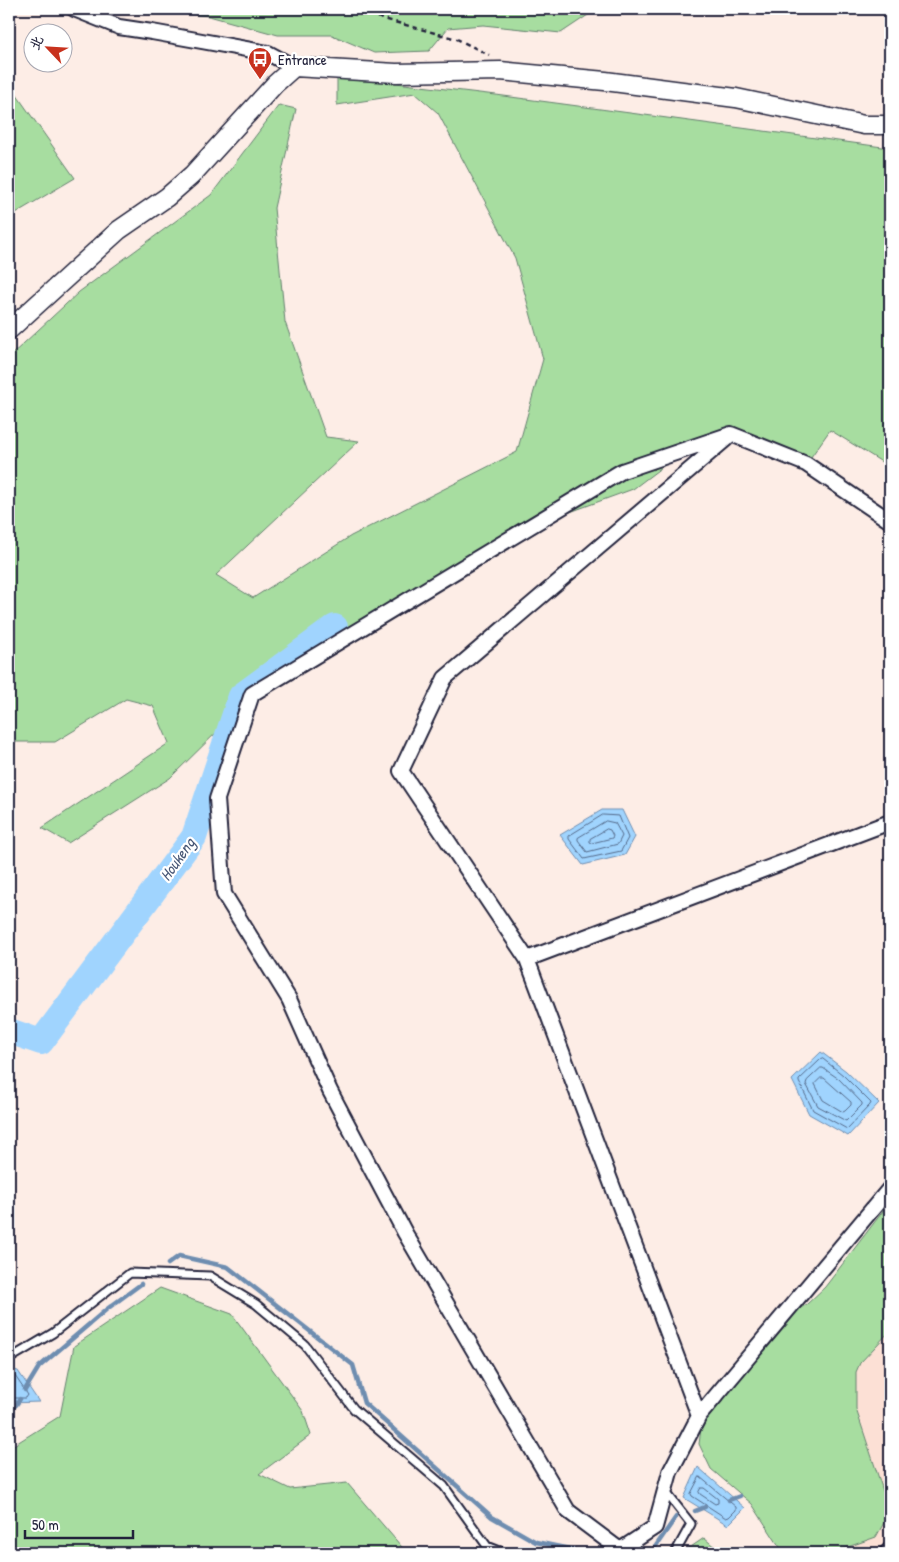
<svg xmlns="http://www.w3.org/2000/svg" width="899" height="1562" viewBox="0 0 899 1562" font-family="'Patrick Hand','LXGW WenKai TC',sans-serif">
<rect width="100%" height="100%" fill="#fdede6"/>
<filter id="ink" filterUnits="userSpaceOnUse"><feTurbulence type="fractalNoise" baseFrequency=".02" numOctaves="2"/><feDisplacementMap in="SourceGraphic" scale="10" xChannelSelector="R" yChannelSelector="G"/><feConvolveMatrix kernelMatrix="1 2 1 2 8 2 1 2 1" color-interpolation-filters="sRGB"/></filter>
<g filter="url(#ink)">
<!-- built -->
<path fill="#fce0d5" d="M890,1331V1553H831L876,1537L890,1512L856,1409V1372L860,1363Z"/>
<!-- green -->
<path fill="#a7dda0" stroke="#64806e" d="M136,9H597L561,33L483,25L448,28L429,51L374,53L332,35H278L209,16Z
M337,76L496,95L890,148V472L885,464L830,430L806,464L731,434L670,461L633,489L540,523L378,621L283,667L170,778L68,843L42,828L169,743L153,706L126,699L55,742H9V357L79,292L211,195L279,105L296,109L274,208L285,322L326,437L359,441L216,575L253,598L351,536L517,452L543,359L515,258L438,113L415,93L337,105Z
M9,84L75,178L9,217Z
M890,1202V1331L860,1363L856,1372V1409L890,1512L876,1537L831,1553H786L781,1549L752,1504L711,1469L699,1444L702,1421L777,1323L807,1304L825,1287Z
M160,1288L232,1314L303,1411L311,1435L259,1474L290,1489L347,1483L407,1553H9V1448L60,1416L74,1346Z
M704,1538L722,1553H682Z"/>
<!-- water -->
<path fill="#a0d4fe" stroke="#6e8db0" d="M602,810H622L635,837L625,855L583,865L560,835Z
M821,1052L846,1071L879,1103L848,1136L809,1114L792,1080Z
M9,1369L18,1371L39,1402L9,1403Z
M698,1467L745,1508L728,1525L684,1498Z"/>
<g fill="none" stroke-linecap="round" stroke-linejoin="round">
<!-- shore -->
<path stroke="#546989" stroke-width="1" d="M603,815L619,816L628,838L621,851L584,859L569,839V836Z
M606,821L615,823L622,836L618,844L587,852L578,840V838Z
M607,829L610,830L613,836L612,838L592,843L590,842V839Z
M823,1059L843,1075L871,1103L870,1105L847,1129L813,1110L799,1082V1080L820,1060Z
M821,1068H823L839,1079L862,1103V1105L846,1121L818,1106L806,1084L807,1081Z
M821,1078H824L851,1102V1105L845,1111L843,1112L823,1100L815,1084Z
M9,1374L15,1376L28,1395L26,1398H9
M700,1477L736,1507V1510L729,1517L726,1518L692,1496L691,1494Z
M701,1488H704L718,1499V1503L715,1504L700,1494L699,1492Z"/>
<!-- stream -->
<path stroke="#6e8db0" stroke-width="4.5" d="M168,1264L179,1256L228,1267L353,1365L364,1403L492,1517L536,1542L589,1553
M25,1390L39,1367L107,1309L141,1284
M9,1410L16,1405L20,1399
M729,1500L740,1496
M695,1511L705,1507
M651,1553L676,1517"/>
<!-- river -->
<path stroke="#a0d4fe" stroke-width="26" d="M9,1031L41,1042L194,837L241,696L335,627"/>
<!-- service casing -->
<g stroke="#22223b" stroke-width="11">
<path id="service" d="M9,1359L53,1333L130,1273L210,1276L256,1304L305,1345L354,1409L444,1486L487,1546L505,1553
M665,1491L691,1524L675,1553
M882,1553L890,1545"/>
</g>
<!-- minor casing -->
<g stroke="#22223b" stroke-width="18">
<path id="minor" d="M74,9L119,27L152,32L268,53L294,67
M890,521L806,464L731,434L622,471L252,694L217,799L224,894L289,999L330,1091L405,1233L568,1511L620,1550L655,1527L670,1472L699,1416L890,1188
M527,959L890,822
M699,1416L527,959L401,771L445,678L726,439"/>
</g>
<!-- tertiary casing -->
<g stroke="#22223b" stroke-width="21">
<path id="tertiary" d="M9,330L119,230L167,197L192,175L275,84L294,67L396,73L500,71L605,81L736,98L864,125H890"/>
</g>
<!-- path -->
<path stroke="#22223b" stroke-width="2.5" stroke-dasharray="5 4" stroke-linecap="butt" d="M362,9L380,18L457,39L489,55"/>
<!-- service -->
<use href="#service" stroke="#fff" stroke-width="7"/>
<!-- minor -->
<use href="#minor" stroke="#fff" stroke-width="14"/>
<!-- tertiary -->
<use href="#tertiary" stroke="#fff" stroke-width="18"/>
</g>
</g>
<!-- icons -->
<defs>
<g id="bus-pin" transform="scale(1.25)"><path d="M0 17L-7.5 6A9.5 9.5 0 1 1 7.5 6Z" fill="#c8321e" stroke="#fff"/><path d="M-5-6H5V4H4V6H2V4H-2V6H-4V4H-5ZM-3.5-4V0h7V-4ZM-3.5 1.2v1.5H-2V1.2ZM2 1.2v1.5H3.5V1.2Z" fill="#fff"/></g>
</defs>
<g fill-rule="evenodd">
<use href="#bus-pin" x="260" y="59"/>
</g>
<g text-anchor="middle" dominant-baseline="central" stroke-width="4.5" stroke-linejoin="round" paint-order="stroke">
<!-- poi labels -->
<g font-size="15" fill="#22223b" stroke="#fff" text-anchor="start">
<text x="278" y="59">Entrance</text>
</g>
<!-- water labels -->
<g font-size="16" font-style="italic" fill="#485776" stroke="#fff">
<text transform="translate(177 859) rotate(-55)">Houkeng</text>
</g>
</g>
<!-- margin -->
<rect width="899" height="1562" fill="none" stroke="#fff" stroke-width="30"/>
<rect x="15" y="15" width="869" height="1532" fill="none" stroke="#22223b" stroke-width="2" filter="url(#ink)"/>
<!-- north arrow -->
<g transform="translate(48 48) rotate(295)"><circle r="24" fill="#ffffff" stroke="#a7a7b1"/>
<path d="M0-4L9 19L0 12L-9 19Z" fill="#c8321e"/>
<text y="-8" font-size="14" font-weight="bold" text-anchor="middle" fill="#22223b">北</text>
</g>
<!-- scale -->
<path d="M25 1530v8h108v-8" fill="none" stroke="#22223b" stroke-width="2.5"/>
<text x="32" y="1530" font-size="15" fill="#22223b" stroke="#ffffff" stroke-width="4" paint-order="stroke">50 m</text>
</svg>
